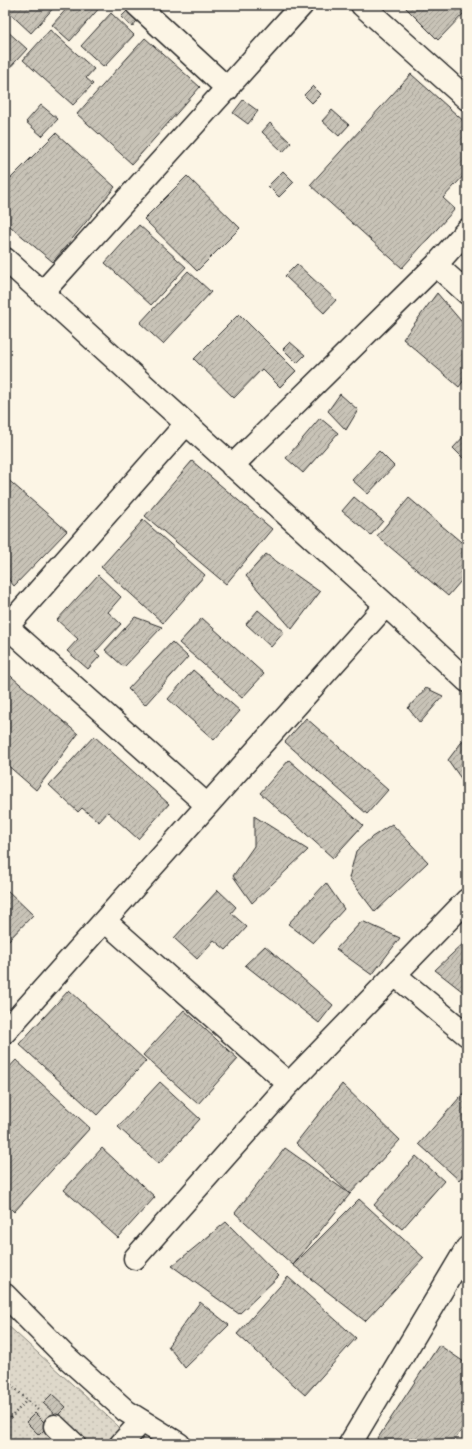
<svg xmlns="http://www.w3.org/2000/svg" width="472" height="1449" viewBox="0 0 472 1449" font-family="'Patrick Hand',sans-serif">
<defs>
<pattern id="green-dots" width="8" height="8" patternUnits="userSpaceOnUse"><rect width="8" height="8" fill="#ded8ca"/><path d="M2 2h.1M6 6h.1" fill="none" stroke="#bfbaae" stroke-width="1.8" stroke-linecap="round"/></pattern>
<pattern id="building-hatch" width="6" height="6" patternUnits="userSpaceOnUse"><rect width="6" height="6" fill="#c8c3b7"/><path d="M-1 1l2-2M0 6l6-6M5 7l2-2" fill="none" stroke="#a39f95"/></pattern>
</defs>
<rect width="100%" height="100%" fill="#fcf5e5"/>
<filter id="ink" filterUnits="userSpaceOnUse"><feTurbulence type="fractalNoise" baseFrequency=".025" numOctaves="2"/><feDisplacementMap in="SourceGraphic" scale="8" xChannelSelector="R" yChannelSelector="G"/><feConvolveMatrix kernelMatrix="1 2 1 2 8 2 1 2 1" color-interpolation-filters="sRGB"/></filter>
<g filter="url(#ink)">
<!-- green -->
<path fill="url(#green-dots)" stroke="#84827a" d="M5,1323L129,1436L139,1444H5Z"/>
<!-- building -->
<path fill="url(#building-hatch)" stroke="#2b2b2b" d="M5,5H56L31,33L5,9Z
M70,5H102L70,41L52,25Z
M403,5H467V10L438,40Z
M130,8L140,17L132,27L121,17Z
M111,13L134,35L104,67L81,46Z
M5,29L27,49L5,73Z
M50,30L94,69L86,78L93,84L73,105L23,60Z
M145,38L200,87L132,164L77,114Z
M411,74L467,124V172L443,198L455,209L402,268L310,185Z
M313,86L321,94L312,103L304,95Z
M243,100L258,111L248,124L233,113Z
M41,105L58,119L42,136L26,122Z
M332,110L349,125L339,136L322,121Z
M270,123L291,143L283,152L262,132Z
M56,133L115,187L53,262L5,222V184Z
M283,171L294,182L279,197L268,186Z
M187,176L240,228L197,271L144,219Z
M139,225L186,267L151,305L105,263Z
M297,264L336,300L324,313L285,276Z
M188,271L211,292L163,344L140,323Z
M437,293L467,328V376L459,387L403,339Z
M239,314L296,371L280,387L262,369L234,398L194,359Z
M290,342L305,355L297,363L283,349Z
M340,394L358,410L346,430L328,411Z
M320,418L338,433L303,473L286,458Z
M467,433V462L453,448Z
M379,451L394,466L368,494L352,480Z
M192,461L272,529L226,584L145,516Z
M5,477L67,531L14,586L5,575Z
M354,497L383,521L371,535L342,511Z
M409,498L467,547V574L448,596L377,536Z
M143,520L205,575L163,623L101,567Z
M266,554L320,592L292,629L246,576Z
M98,575L121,597L108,612L121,624L95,652L100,656L88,669L67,651L78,639L57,620Z
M258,610L284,632L271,647L246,624Z
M135,617L162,627L124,667L105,650Z
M202,618L264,674L242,698L179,643Z
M172,642L188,657L145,705L128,689Z
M193,670L240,711L214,740L168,699Z
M5,671L78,734L36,790L5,763Z
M426,688L443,696L420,723L408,708Z
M306,718L388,790L367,814L285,742Z
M467,735V787L448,760Z
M94,736L169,804L138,839L108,812L99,822L82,808L78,812L49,785Z
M289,760L363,825L333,858L260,793Z
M254,816L308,850L252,903L233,876L254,846Z
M392,824L428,862L375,912L349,878L356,851L372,837Z
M326,883L344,909L313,943L288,924Z
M5,888L33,915L7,942L5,940Z
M218,890L236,907L231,913L247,927L226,950L214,940L197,959L174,938Z
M362,921L400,938L372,975L336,949Z
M467,940V995L435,970Z
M265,946L333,1005L319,1023L245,965Z
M69,990L146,1061L97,1115L19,1044Z
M184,1010L238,1059L198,1104L143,1055Z
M16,1060L90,1128L14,1212L5,1203V1072Z
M160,1082L200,1119L159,1164L118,1127Z
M342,1084L400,1140L350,1194L296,1143Z
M467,1089V1171L459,1180L419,1144Z
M102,1148L155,1197L118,1238L64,1190Z
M285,1148L350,1194L293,1265L235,1213Z
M416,1156L444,1181L402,1229L374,1205Z
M359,1199L424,1258L365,1321L293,1265Z
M226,1222L279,1276L239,1314L172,1266Z
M288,1277L356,1338L305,1395L237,1334Z
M200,1302L229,1325L185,1368L168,1346Z
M439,1345L467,1364V1422L452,1444H374Z
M52,1394L66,1407L57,1416L43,1403Z
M35,1413L48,1426L39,1435L26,1422Z"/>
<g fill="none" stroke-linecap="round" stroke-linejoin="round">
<!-- minor casing -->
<g stroke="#2b2b2b" stroke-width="25">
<path id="minor" d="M137,5L228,89
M362,5L467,99
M5,259L386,605L467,681
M436,265L467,293
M42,293L302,5
M232,466L436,265L467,230
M5,625L207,805
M5,629L186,424
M105,921L289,1084
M395,975L467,1035
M5,1032L386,605
M135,1258L289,1084L467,900
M5,1295L63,1354L126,1411L179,1444
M55,1426L74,1444
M121,1444L142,1421
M350,1444L467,1248"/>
</g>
<!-- path -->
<path stroke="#2b2b2b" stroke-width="2.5" stroke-dasharray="1 3" stroke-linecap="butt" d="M5,1379L38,1410
M5,1424L27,1400"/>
<!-- minor -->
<use href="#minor" stroke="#fcf5e5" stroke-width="22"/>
</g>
</g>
<!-- margin -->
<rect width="472" height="1449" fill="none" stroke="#fcf5e5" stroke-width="20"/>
<rect x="10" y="10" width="452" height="1429" fill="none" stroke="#2b2b2b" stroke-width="1.5" filter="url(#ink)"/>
</svg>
